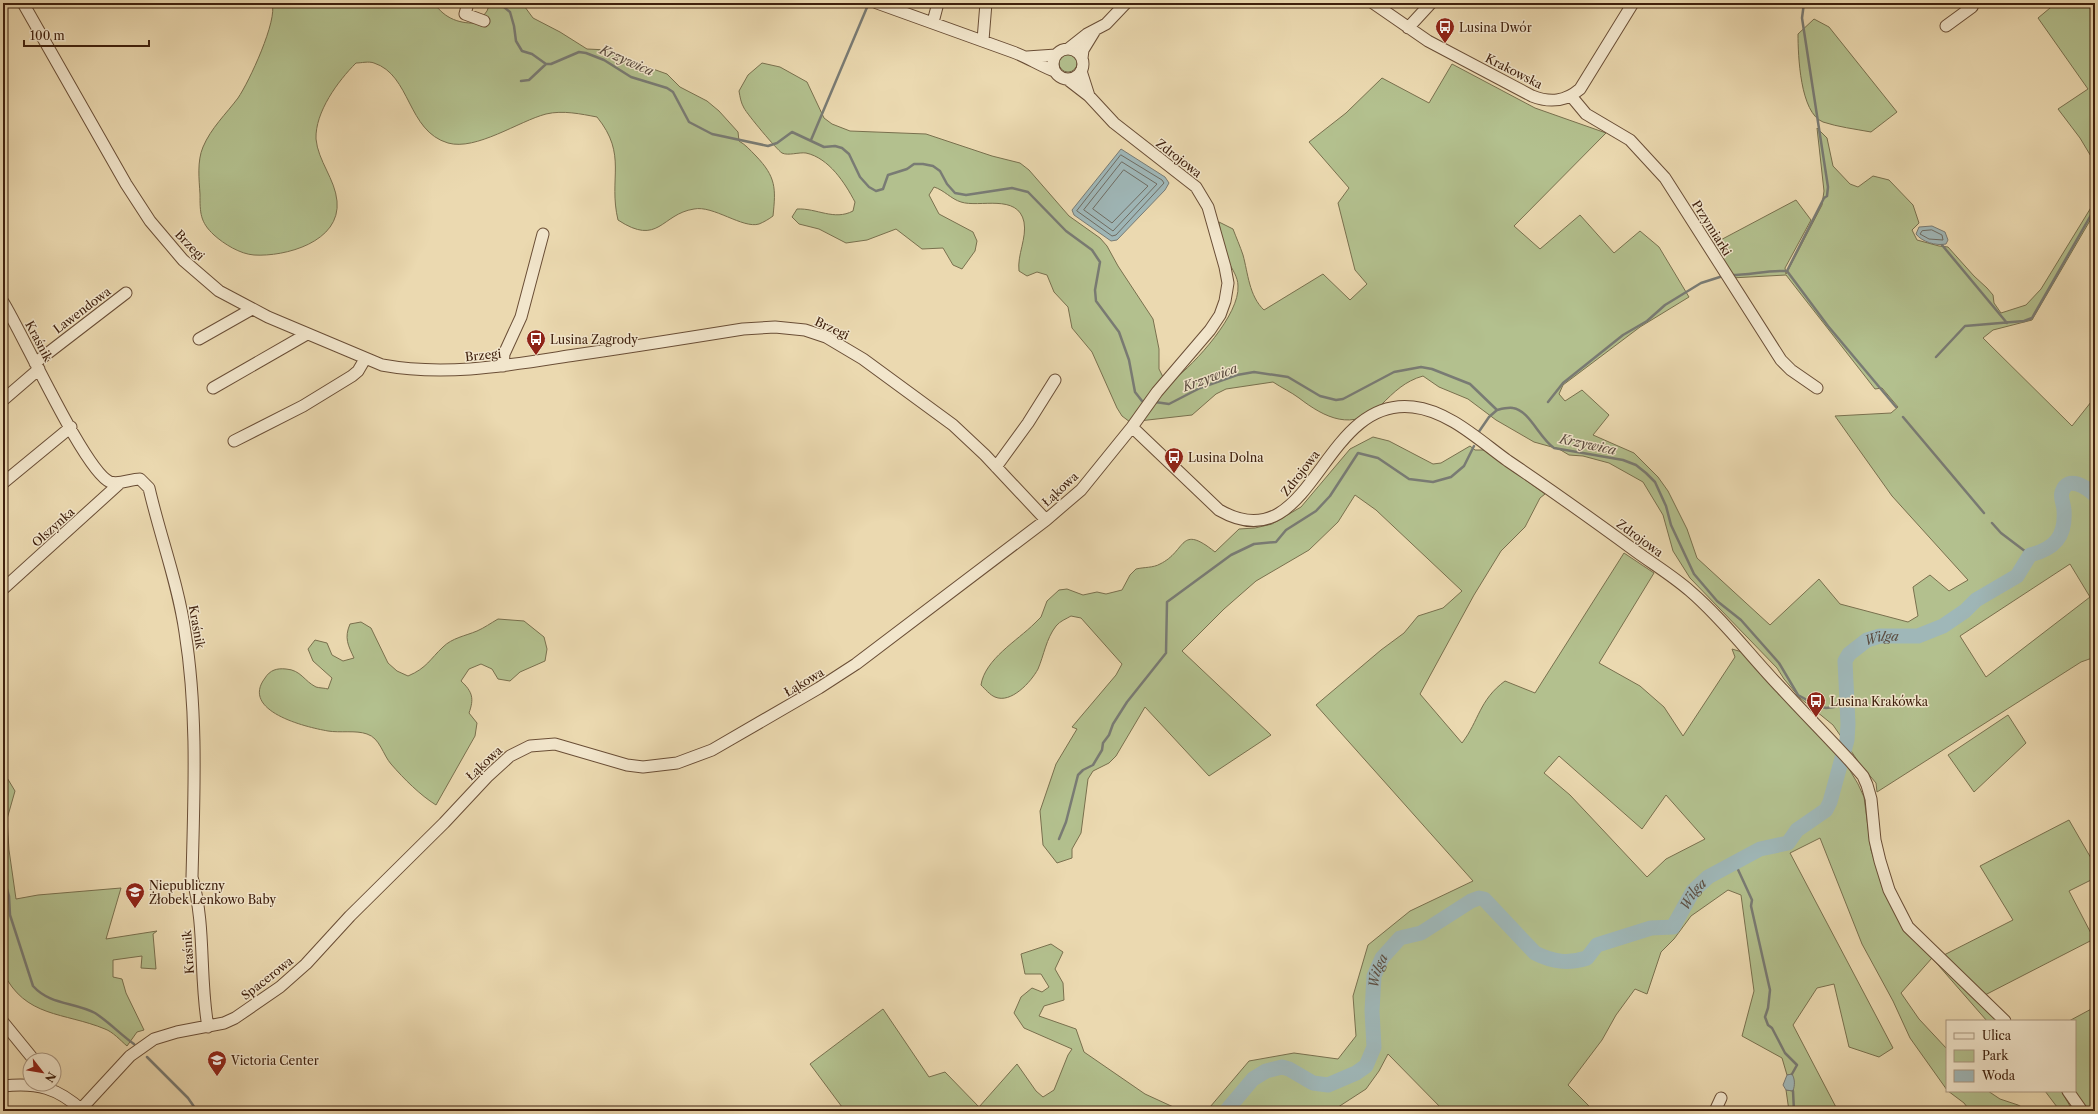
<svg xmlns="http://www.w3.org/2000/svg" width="2098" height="1114" viewBox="0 0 2098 1114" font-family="'Libre Caslon Text',serif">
<rect width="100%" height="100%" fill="#ebd9b0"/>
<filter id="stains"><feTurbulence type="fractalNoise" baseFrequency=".005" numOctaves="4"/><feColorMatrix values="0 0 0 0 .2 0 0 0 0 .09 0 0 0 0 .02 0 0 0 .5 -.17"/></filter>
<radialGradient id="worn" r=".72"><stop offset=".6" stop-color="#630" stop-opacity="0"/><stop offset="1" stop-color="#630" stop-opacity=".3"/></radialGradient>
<!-- green -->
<path fill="#b3c08e" stroke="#79704e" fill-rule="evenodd" d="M272,3H434C445,19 460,24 478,23L487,11L490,3H522L533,18L560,32L587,49L608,50L622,58L667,74L680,87L707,101L719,111L738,132L739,141C746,145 750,150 756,156C776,177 776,188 773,216C769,219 764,222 759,224C743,229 713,205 694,209C661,214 659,247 618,220C608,178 628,155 597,117C581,114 563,110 546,114C519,121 476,151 448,143C407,131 411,75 374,63C369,61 361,63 356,63C338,81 315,112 316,139C318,161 335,179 337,201C341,242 285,257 254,255C240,254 224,244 214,235C200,222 200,213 200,194C199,179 197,161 203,147C211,128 226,114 238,98C249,82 278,20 272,3Z
M2056,3H2095V163L2080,138L2058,109L2088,89L2038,18Z
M1814,19L1829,27L1897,112L1871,132C1855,129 1838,127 1823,122C1800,113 1798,55 1798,34Z
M1059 63a9 9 0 1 1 18 0a9 9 0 1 1-18 0Z
M762,63L780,67L807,82L824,118L832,124L850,131L926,134L992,156L1020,163L1029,170L1069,216L1100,238L1107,246L1118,266L1153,319L1159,349V369L1164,379L1173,380C1195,364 1240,314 1238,286C1238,277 1232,269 1228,261C1222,249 1221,235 1219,222L1233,229C1236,237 1240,246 1243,255C1248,273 1249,296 1264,310L1323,274L1350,300L1367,284L1355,270L1338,203L1349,188L1309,142L1346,113L1382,78L1429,103L1452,64L1535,108L1606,133L1514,226L1540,249L1580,215L1614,253L1640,231L1659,247L1689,297L1640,327L1563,385L1559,394L1565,401L1582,390L1609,415L1593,435L1634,453L1658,477L1668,491L1687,529L1697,558L1770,625L1819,579L1840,604L1908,622L1918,616L1913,587L1930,575L1949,591L1968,580L1892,496L1835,416L1891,413L1898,407L1882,388L1875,389L1786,275L1731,278L1713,244L1796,200L1811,220L1785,268L1786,274L1822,205L1824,191L1817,128L1827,138L1833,166L1850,184L1858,187L1873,176L1889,180L1913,205L1919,223L1912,230L1917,240L1939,246L1948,247L1974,276L1987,288L1993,295L1994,303L2001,313L2026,305L2041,289L2095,201V212L2032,320L1993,330L1983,338L2072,426L2095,397V657L2081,662L1877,792L1876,783L1860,764L1833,725L1800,698L1784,679L1777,668L1690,578L1673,551L1663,515L1643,482L1609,463L1583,456L1569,455L1559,449L1534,442L1496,420L1468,399L1439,387L1423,376C1405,381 1394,392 1381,405C1353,432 1325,418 1299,398C1291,392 1282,388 1273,382L1226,389L1216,394L1192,415L1130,422L1122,416L1117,408L1092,352L1072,328L1068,307L1054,292L1047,275L1037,272L1027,276L1019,271C1017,255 1027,238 1024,222C1018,193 979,208 961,202C951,199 944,190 934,187L929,195L939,214L973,232L977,241L975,251L962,269L953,265L943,248L922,249L896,229L867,240L846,243L819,229L799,224L792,217L797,209C817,208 834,221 853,211L855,202C845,183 829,158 806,153C799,152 788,156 782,153C777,150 747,114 744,108C741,103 740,97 739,91L748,75ZM2070,564L2090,597L1986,677L1960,636Z
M1373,437L1389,441L1433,464L1441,463L1470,446L1475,450H1484L1545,494L1540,498L1525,527L1501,551L1474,595L1420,694L1462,743C1479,721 1479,700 1505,681L1535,693L1624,553L1654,573L1599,663L1640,686L1664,707L1683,736L1735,657L1732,649L1742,652L1842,757L1858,784L1864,797L1871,850L1886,896L1900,922L1999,1021H1987L1932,958L1901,993L1919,1019L1947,1049V1090L1910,1038L1893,1001L1862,944L1820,838L1790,853L1893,1048L1879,1057L1849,1047L1834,984L1817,988L1793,1025L1838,1111H1789L1786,1090L1793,1091L1792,1074L1787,1075L1782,1058L1742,1036L1754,991L1741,895L1728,890L1691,916L1674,939L1661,952L1647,994L1635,989L1616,1015L1602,1040L1568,1085L1594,1111H1444L1388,1054L1379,1071L1366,1089L1332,1111H1190L1210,1107L1249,1061L1294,1053L1338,1059L1356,1036L1353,996L1368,945L1410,911L1473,881L1316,705L1381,650L1404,633L1418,616L1443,608L1462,591L1376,510L1355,495L1338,522L1309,550L1256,581L1224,609L1182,651L1271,735L1209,776L1145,707L1116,756L1109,763L1093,771L1088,779L1081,833L1072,849V858L1057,863L1043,845L1040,811L1056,764L1077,729L1072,727L1116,675L1122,664L1081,618L1071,616C1066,619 1060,621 1056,626C1046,639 1044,655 1038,669C1031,682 1011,704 995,697C990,695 985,689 981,685C985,659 1017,641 1035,623L1041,617L1047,601L1059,590L1067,589L1083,595L1097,592L1106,594L1122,590L1130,575L1136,569C1144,567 1153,568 1160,564C1187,551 1179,523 1215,552L1239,529L1255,528L1272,524L1301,507L1350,449ZM1559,756L1642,829L1666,795L1705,839L1666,859L1647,877L1570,795L1544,773Z
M498,619L524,621L544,637L547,649L545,661L520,672L510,681L498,679L492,669L481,664L469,669L461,681C473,692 474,699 469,713L477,723L475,736L436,805C420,795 404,779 391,764C383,755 380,738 367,734C356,730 340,733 328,731C305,727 240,711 265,678C270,670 277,668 286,669C301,670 304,681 316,687C319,688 325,688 328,689L332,678L313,661L308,649L315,640L327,643L332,655L343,661L354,658C348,645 344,638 350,624L361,622L371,628L388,663L397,671L408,676C427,668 430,659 443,647C452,638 465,636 477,631C484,628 491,623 498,619Z
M2008,715L2026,743L1974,792L1948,755Z
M3,771L15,791L7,819L9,850L16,899L38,895L121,888L106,939L157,931L153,934L156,969L141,968L142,956L113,960V977L122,979L126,993L144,1030L137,1032L127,1046C120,1040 113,1032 105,1029C64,1012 25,1018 3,972Z
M2069,820L2095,865V878L2069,891L2094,939L1985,995L1944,955L2013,920L1980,866Z
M1051,944L1063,952L1055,969L1063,983L1064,1000L1044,1006L1039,1016L1076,1029L1084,1052L1145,1094L1182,1111H845L810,1064L883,1009L929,1077L945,1072L979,1107L1017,1064L1036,1091L1043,1097L1054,1090L1068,1055L1072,1049L1024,1028L1014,1013L1021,997L1032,988L1042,992L1049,987L1041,974H1025L1021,954Z
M2095,1007V1111H2086L2072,1091H2075V1021H2069Z
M1948,1091H1988L2000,1099L2018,1105L2029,1111H1970L1964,1103Z
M2045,1091H2061L2073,1111H2060Z"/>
<!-- water -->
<path fill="#9fb7b8" stroke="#797b74" d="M1121,149L1165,177L1169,183L1165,190L1117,240L1111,241L1074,215L1072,210Z
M1932,226L1945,232L1948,240L1946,244C1936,246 1922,242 1916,234L1919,227Z
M1792,1074C1795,1079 1795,1085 1793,1091L1786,1090L1783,1085L1787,1075Z"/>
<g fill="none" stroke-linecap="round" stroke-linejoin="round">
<!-- shore -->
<path stroke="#6f6c62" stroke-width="1" d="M1121,155L1162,180L1164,183L1116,235L1112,236L1077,211Z
M1122,162L1157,184L1113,231L1084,210Z
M1124,170L1148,186L1112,223L1093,209Z
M1932,230L1942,235L1943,240L1929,239L1920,234L1922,231Z"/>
<!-- stream -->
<path stroke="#797b74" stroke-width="2.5" d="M499,3L510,12L514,26L516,41L522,51L532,54L546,64H551L579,52L586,53L604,60L631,77L667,88L673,92L689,122L712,134L768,146L777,143L792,132L824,147L835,146L842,148L849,154L860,177L869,187L876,191L883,189L888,175L907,169L914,164H923L933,166L940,171L947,184L955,193L966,195L1012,188L1028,192L1066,231L1092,250L1100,262L1095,290L1096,301L1119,332L1129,360L1135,392L1142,401H1146
M521,81L529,80L546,64
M811,140L868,5
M1942,245L2007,323
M1787,271L1824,198L1827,196L1828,187L1802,18L1804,3
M1731,275C1750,275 1768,270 1787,271L1828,326L1896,407
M1936,357L1965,326L2024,321L2032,318L2095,208
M1155,402L1169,404L1200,388L1237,375L1254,372L1288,377L1320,396L1336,400L1343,399L1394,372L1421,367L1432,369L1470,384L1497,410
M1548,402L1563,383L1623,335L1647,321L1665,305L1701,283L1723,276
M1497,410C1501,409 1508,407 1513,408C1529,410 1540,439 1554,448L1623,460L1636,465L1646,473L1655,482L1666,506L1671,525L1694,574L1717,601L1741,620L1779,663L1798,695L1816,705L1826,708L1834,707L1847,696
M1903,417L1984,513
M1478,433L1489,417L1497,410
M1992,523L2001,533L2030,555
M1059,839L1066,822L1078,775L1083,770L1093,765L1102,750L1103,743L1109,735L1113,724L1127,702L1166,653L1167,602L1231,555L1254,544L1276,542L1286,530L1316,511L1330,496L1358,453L1378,458L1409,479L1433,482L1451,477L1464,466L1474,446
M1735,863L1752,900L1751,906L1770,990L1768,1008L1765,1017L1768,1025L1772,1028L1785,1053L1797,1065L1792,1074
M3,875L9,896L10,915L33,986C50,1005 74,1002 95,1013C109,1022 121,1035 134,1044
M147,1057L188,1098L197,1111
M1793,1091L1794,1111"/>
<!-- river -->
<path stroke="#9fb7b8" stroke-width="15" id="s1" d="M1226,1111L1253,1079L1266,1071L1282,1067L1289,1069L1313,1083L1328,1085L1356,1073L1366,1066L1374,1047L1372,1011L1374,976L1382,958L1400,938L1421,933L1471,901L1479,898L1484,899L1535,953C1553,962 1568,964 1587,958L1597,945L1651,928L1673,927L1693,891L1708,877L1760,849L1788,843L1797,830L1826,810L1830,802L1847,740L1848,724L1845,661L1849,654L1867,640L1880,636H1918L1943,626L1965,611L1976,600L2017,576L2030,555C2054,549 2066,537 2064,510C2064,504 2060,499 2062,492C2068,474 2087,488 2095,495"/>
<!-- minor casing -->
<g stroke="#6a4e36" stroke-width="13">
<path id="minor" d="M23,3L126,184L150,221L183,260L219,291L268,317L382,365C447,377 510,365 575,355C631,347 687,338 743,329L775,327L805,330L826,337L863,359L953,425L985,455L1046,520
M468,3L465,14L484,21
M877,3L1013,52C1027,57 1039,65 1054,71
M1373,3L1428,41L1532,96C1550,103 1565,102 1580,89L1633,3
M933,22L938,3
M1946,26L1972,7L1970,3
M1408,28L1431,3
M983,40L986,3
M1053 64a15 15 0 1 1 30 0a15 15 0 1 1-30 0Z
M1068,49L1087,34L1106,24L1126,3
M1027,57L1056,55
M1082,58L1083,50L1094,32
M1081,71L1089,96
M1571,96L1586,114L1630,140L1665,178L1781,360L1791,370L1817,388
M3,302C22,332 85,472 110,482C120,485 130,479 140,479L149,488C160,536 178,583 185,632C198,713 194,795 192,877C206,926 199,977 208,1027
M199,339L252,309
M35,363L126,293
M503,366L504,354L521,317L543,234
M213,388L307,334
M3,400L39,369
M1132,427L1219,510C1313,564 1320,396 1413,407C1449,411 1480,441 1508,461C1551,490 1593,520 1634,550C1653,564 1673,576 1690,591C1724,620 1751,657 1782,689C1804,713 1827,736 1849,760L1863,776L1867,785L1871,799L1875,840L1880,861L1889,890L1908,927L2005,1021
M234,441L303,406L352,376L358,371L365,359
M996,467L1028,423L1055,380
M3,483L71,427
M3,589L120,483
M3,1022L34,1060
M3,1086C37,1082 58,1088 83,1111
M2068,1091L2082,1111
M81,1109L130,1056L154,1039L177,1032L224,1023L235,1018L280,987L306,964L350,916L444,823L487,777L510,756L530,746L555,744L627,765L643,767L677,763L712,750L819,688L856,664L1046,520L1081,490L1132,427L1157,392L1210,330L1220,315L1225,301L1228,283L1225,267L1208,207L1196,187L1114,123L1089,96L1067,79
M1715,1111L1721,1098"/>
</g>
<!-- minor -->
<use href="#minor" stroke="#f2e6cc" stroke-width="11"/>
</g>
<!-- icons -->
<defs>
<g id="bus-pin" transform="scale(1)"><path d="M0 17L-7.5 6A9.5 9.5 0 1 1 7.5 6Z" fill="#8f2418" stroke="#f2e6cc"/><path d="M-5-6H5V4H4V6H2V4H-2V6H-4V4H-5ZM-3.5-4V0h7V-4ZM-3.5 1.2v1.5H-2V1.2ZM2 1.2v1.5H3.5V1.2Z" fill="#fff"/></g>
<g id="school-pin" transform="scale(1)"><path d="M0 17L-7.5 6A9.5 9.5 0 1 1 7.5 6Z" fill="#8f2418" stroke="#f2e6cc"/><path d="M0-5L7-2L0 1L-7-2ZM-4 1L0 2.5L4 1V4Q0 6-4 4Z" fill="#fff"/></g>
</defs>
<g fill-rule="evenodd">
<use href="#bus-pin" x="1445" y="27"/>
<use href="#bus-pin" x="536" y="339"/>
<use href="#bus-pin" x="1174" y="457"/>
<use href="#bus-pin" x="1816" y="701"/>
<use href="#school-pin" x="135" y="892"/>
<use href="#school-pin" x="217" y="1060"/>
</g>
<g text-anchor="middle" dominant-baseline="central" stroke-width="3" stroke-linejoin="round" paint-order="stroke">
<!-- poi labels -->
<g font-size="12" fill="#3f200d" stroke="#f2e6cc" text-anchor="start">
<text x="1459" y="27">Lusina Dwór</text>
<text x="550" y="339">Lusina Zagrody</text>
<text x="1188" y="457">Lusina Dolna</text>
<text x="1830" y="701">Lusina Krakówka</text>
<text x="149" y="885">Niepubliczny<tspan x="149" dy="14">Żłobek Lenkowo Baby</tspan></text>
<text x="231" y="1060">Victoria Center</text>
</g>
<!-- street labels -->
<g font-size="12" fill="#3f200d" stroke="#f2e6cc">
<text transform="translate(1514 71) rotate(27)">Krakowska</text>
<text transform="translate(1179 158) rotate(38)">Zdrojowa</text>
<text transform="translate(1712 228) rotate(58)">Przymiarki</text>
<text transform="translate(190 245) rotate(46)">Brzegi</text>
<text transform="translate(82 310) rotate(-37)">Lawendowa</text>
<text transform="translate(832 328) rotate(25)">Brzegi</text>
<text transform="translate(39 341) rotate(62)">Kraśnik</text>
<text transform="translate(483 355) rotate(-6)">Brzegi</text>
<text transform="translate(1300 473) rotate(-52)">Zdrojowa</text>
<text transform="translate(1060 489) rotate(-43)">Łąkowa</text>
<text transform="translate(53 527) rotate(-42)">Olszynka</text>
<text transform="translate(1640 538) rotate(36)">Zdrojowa</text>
<text transform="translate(197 627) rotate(80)">Kraśnik</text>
<text transform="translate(804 682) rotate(-31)">Łąkowa</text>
<text transform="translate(484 763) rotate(-43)">Łąkowa</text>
<text transform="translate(188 952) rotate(-94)">Kraśnik</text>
<text transform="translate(267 978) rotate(-38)">Spacerowa</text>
</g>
<!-- water labels -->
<g font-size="13" font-style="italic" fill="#5c4d40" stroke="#f2e6cc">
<text transform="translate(627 60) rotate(24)">Krzywica</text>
<text transform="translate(1210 377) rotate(-20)">Krzywica</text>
<text transform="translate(1588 444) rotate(12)">Krzywica</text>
<text stroke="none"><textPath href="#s1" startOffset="1021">Wilga</textPath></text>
<text stroke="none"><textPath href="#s1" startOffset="661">Wilga</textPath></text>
<text stroke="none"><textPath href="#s1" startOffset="264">Wilga</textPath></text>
</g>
</g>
<!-- margin -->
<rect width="2098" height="1114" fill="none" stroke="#ebd9b0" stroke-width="16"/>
<rect x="4" y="4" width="2090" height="1106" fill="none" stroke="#3f200d" stroke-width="2"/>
<rect x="8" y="8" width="2082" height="1098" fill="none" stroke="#3f200d"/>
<!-- legend -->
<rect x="1946" y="1020" width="130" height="72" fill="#f2e6cc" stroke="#aa9780"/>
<rect x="1954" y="1033" width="20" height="6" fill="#f2e6cc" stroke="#aa9780"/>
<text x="1982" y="1040" font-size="12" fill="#3f200d">Ulica</text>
<rect x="1954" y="1050" width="20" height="12" fill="#b3c08e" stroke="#aa9780"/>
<text x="1982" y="1060" font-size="12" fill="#3f200d">Park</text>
<rect x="1954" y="1070" width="20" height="12" fill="#9fb7b8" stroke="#aa9780"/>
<text x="1982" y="1080" font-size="12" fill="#3f200d">Woda</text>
<!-- north arrow -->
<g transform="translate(42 1072) rotate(121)"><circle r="19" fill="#f2e6cc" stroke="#aa9780"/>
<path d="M0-3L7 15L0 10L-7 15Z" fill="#8f2418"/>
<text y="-6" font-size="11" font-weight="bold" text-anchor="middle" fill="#3f200d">N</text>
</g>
<!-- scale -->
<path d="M24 40v6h125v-6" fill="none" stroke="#3f200d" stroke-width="2"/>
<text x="30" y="40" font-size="12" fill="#3f200d" stroke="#f2e6cc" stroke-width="3" paint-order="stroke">100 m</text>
<rect width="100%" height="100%" filter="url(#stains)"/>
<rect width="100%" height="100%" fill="url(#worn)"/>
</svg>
